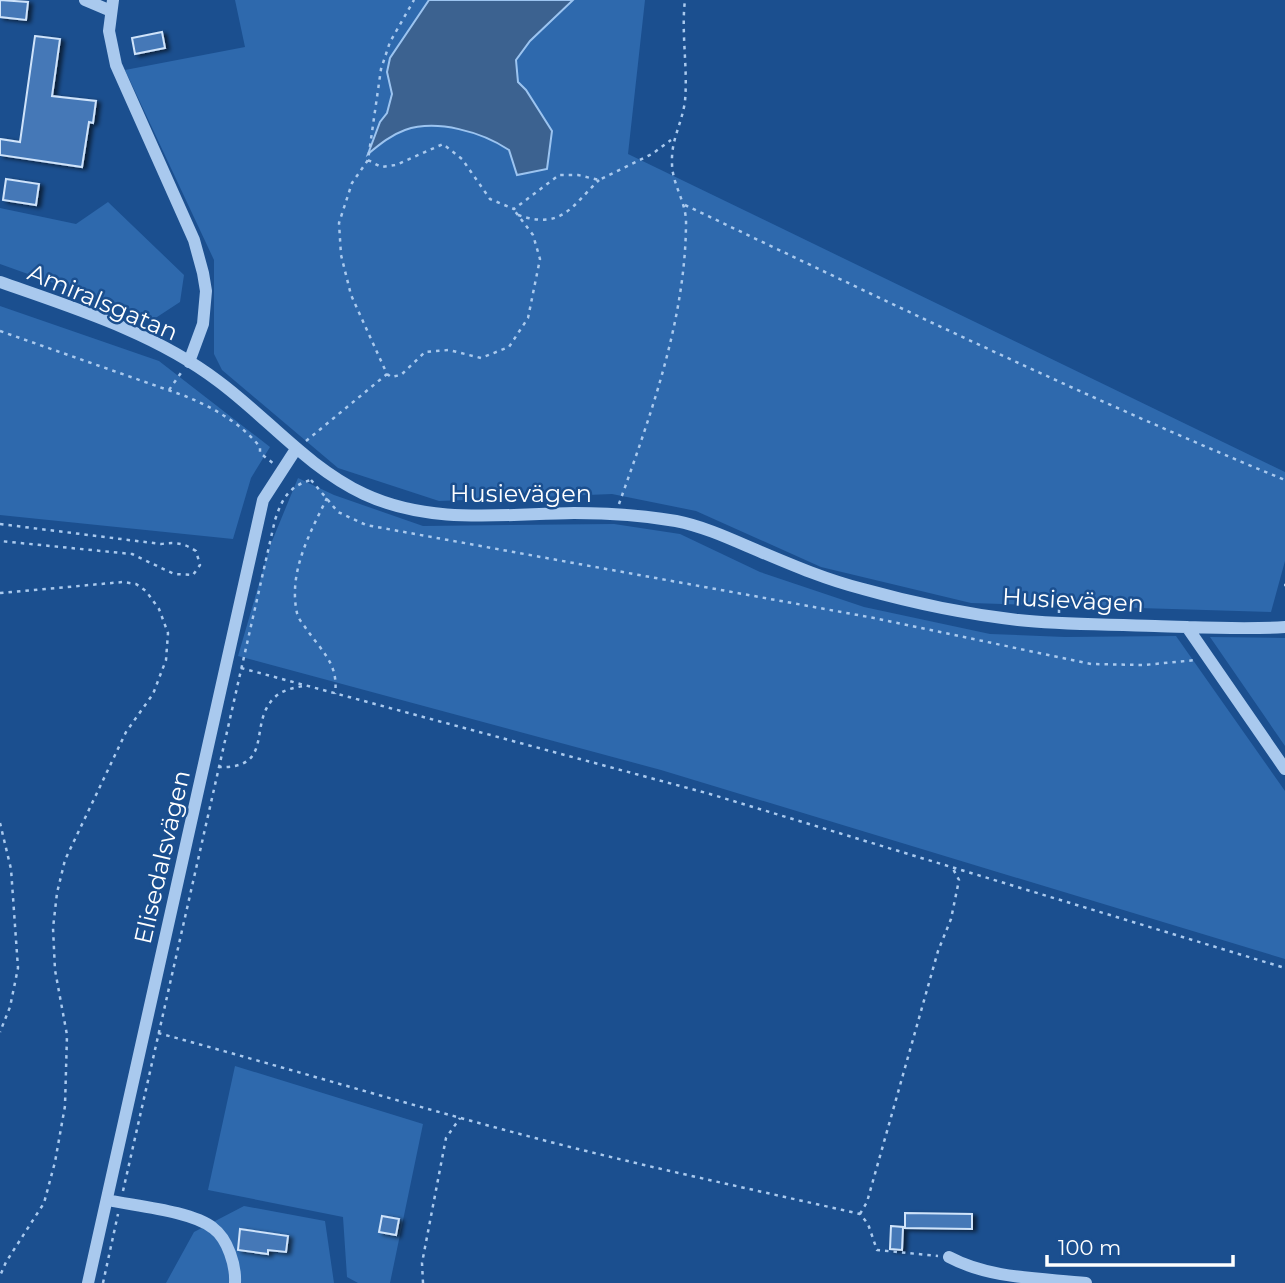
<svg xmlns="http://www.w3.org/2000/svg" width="1285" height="1283" viewBox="0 0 1285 1283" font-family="Montserrat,sans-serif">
<defs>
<filter id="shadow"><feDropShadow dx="4" dy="2" stdDeviation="2" flood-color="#0009"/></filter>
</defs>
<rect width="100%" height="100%" fill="#1b4f8f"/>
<!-- green -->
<path fill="#2e69ad" d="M235,0H645L628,154L1285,472V561L1271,612L971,603L821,567L696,511L612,494L439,501L338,468L222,370L214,354V260L125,70L245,47Z
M108,202L184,275L180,302L154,319L0,264V208L76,224Z
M0,306L159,361L270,447L251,478L233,539L0,515Z
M298,478L334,495L423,526L614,524L680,534L760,572L864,607L990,634L1065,637L1176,636L1285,791V959L661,770L238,656L270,546Z
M1210,637L1285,638V746Z
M235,1066L423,1124L390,1283H358L347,1277L343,1217L208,1190Z
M244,1206L325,1221L334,1283H166L194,1232Z"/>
<!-- water -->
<path fill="#3c6290" stroke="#9cc4f0" stroke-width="2" d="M429,0H573L530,41L516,60L518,82L526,90L552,131L547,169L517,175L509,150C482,132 437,119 405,130C391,135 380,144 368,154L380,122L387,113L392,94L387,72L390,58Z"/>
<!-- building -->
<path fill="#4478b7" stroke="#cfe3fa" stroke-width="2" filter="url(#shadow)" d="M0,0L28,2L26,20L0,17Z
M162,32L165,48L135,54L132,38Z
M35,36L60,39L52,96L96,101L93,123L89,122L82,167L0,155V139L20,142Z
M6,179L39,184L36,205L3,200Z
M905,1213L972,1214V1229L905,1228Z
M382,1216L399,1219L396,1235L379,1232Z
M891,1226L903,1227L902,1250L890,1249Z
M240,1229L288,1236L286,1252L268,1250V1254L238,1250Z"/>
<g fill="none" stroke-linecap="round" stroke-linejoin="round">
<!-- path -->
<path stroke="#a9c9ee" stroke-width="2.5" stroke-dasharray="3.5 5" stroke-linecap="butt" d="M368,160L381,167L396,165L443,144L462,159L490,199L514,209L559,175H578L599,180L652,154L671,140
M685,205C884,300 1081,396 1285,480
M518,215C562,230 571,207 599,180
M0,331L185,396C212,407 241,423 260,447V453L274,464
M387,374L391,377L401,375L425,352L449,350L481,358L509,347L528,318L540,259L533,235L514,210
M169,390L183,370
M306,441L387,374L351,295L341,255L339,223L352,183L368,160L381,69L390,42L414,0
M311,480L338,512L366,525L874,618L1091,664L1144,665L1196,660
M327,498C310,533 288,572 297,613C298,618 302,623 305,627C321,651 339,663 335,694
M619,504C651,414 685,321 686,225C687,202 672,185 672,163C671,139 682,124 685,101C688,68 681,33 685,0
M0,524L161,544C175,542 184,543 196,551L200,565L193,575L174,574L132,554L0,541
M1284,585H1285
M0,593L123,582L136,584L146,591L159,609L168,633L166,660L153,694L126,732L65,860L57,893L53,928L55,970L67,1035L65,1106L55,1162L44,1203L6,1262L0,1276
M1059,613V596
M241,668L710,794L1285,968
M218,767C275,769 248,726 273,699C281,690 293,688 303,686
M0,823L11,869L18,968L10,1007L0,1032
M158,1033C284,1067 409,1105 535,1138C642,1166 751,1189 860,1214L868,1224L877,1250L938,1256
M123,1191L275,520C282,499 289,486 311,480
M860,1214L867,1202L938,951L951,919L959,880L952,867
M103,1283L118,1214
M423,1283L422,1263L446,1138L460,1118"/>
<!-- minor -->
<path stroke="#a9c9ee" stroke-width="12" d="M85,0L111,11
M113,0L109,31L116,65L194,240L203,273L206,291L203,324L189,362
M0,282C74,308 155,333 218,381C268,418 307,467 364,494C430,525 503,514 574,513C608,513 642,515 676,521C701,526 724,536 747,546C785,562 823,579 863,589C913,603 966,614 1018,620C1063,625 1109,624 1155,626C1198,627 1241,630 1285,627
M1187,627L1285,769
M107,1200C135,1206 192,1211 213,1228C228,1239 236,1266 235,1283
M949,1257C990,1279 1040,1278 1086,1283
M88,1283L263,500L296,449"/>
</g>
<g text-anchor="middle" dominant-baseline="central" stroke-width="5" stroke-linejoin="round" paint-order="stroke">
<!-- street labels -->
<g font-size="24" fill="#fff" stroke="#1b4f8f">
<text transform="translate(103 302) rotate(23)">Amiralsgatan</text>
<text x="521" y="493">Husievägen</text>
<text transform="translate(1073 600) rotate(3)">Husievägen</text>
<text transform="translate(162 857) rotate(-77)">Elisedalsvägen</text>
</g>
</g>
<!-- scale -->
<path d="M1047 1255v10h186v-10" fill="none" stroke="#ffffff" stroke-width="3.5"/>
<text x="1058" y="1255" font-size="21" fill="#ffffff" stroke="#1b4f8f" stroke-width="5" paint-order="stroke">100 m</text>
</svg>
